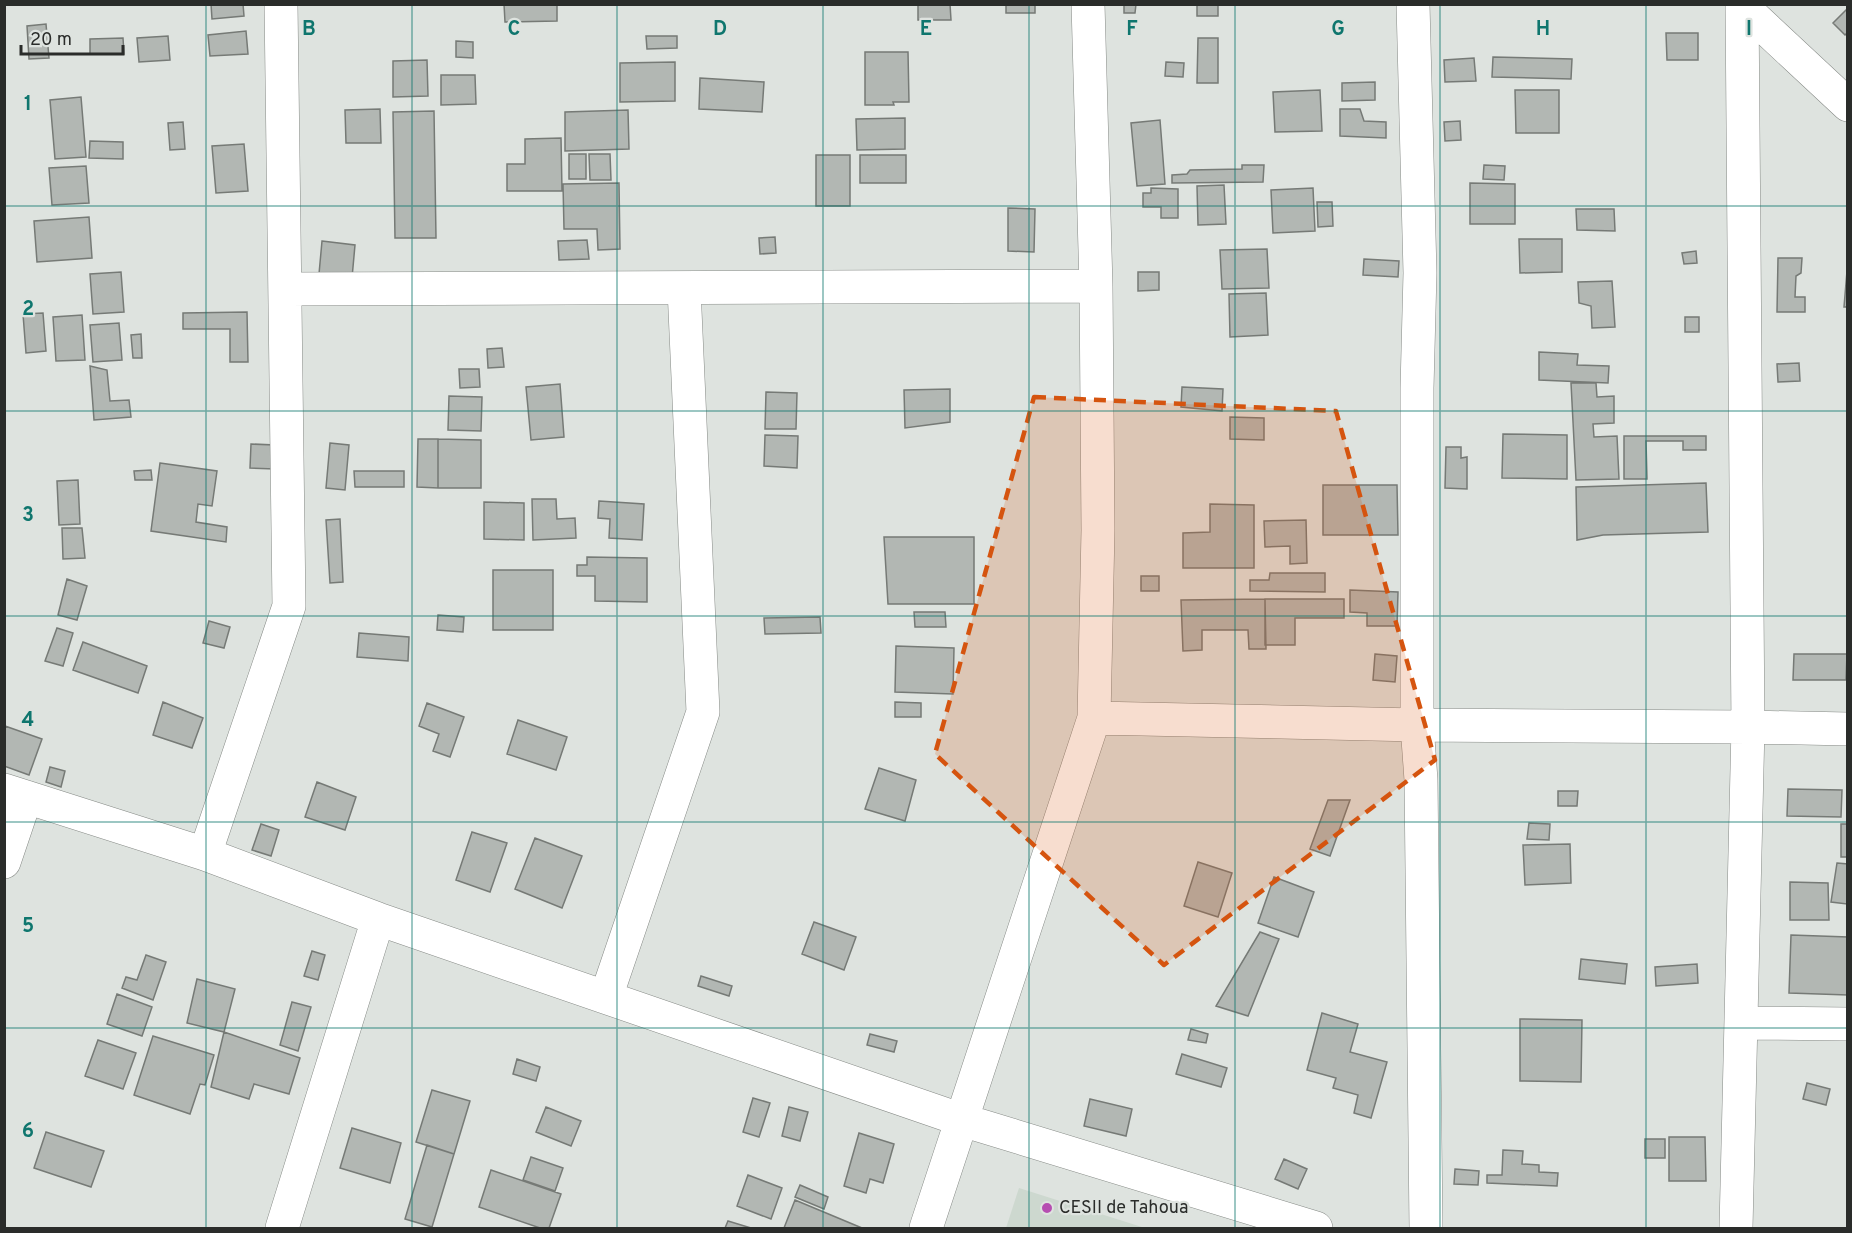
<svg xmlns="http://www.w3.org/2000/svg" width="1852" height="1233" viewBox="0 0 1852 1233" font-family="Overpass,sans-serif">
<rect width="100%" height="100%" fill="#dee3df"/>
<!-- built -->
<path fill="#cdd8cf" d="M1019,1188L1145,1228H1006Z"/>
<!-- building -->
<path fill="#b2b7b3" stroke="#767a76" stroke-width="1.5" d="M211,4H243L244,16L212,19Z
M504,4H557V21L505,22Z
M918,4H950L951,20H918Z
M1006,4H1035V13H1006Z
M1124,4H1136L1135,13H1124Z
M1197,4H1218V16H1197Z
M1848,8V32L1845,35L1833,23Z
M46,24L49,58L29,59L27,26Z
M246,31L248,54L210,56L208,35Z
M1666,33H1698V60H1667Z
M168,36L170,60L139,62L137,38Z
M646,36H677V48L647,49Z
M123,38L124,54H90V39Z
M1198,38H1218V83H1197Z
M456,41L473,42V58L456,57Z
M865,52H908L909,102H893L894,105H865Z
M1493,57L1572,59L1571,79L1492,77Z
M1474,58L1476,81L1445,82L1444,60Z
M427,60L428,96L393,97V61Z
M675,62V101L620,102V63Z
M1166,62L1184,63L1183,77L1165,76Z
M441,75H475L476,104L441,105Z
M700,78L764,82L762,112L699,109Z
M1375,82V100L1342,101V83Z
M1320,90L1322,131L1275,132L1273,92Z
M1515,90H1559V133H1516Z
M81,97L86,157L55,159L50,100Z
M380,109L381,143H346L345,110Z
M1340,109H1360L1364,121L1386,122V138L1340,136Z
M628,110L629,149L565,151V112Z
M434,111L436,238H395L393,112Z
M905,118V149L857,150L856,119Z
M1160,120L1165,184L1137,186L1131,123Z
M1460,121L1461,140L1445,141L1444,122Z
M183,122L185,149L170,150L168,123Z
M561,138L562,191H507V164H525V139Z
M90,141L123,142V159L89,158Z
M244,144L248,191L216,193L212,146Z
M569,154H586V179H569Z
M589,154H610L611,180H590Z
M816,155H850V206H816Z
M860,155H906V183H860Z
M1242,165H1264L1263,182L1172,183V175L1187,174L1190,170L1242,169Z
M1484,165L1505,166L1504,180L1483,179Z
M86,166L89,203L52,205L49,168Z
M619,183L620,249L598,250L597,229H564L563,184Z
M1470,183L1515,184V224H1470Z
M1224,185L1226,224L1198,225L1197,186Z
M1151,188L1178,189V218H1161V207H1143V193H1151Z
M1313,188L1315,231L1273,233L1271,190Z
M1317,202H1332L1333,226L1318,227Z
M1008,208L1035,209L1034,252L1008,251Z
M1576,209H1614L1615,231L1577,230Z
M89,217L92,258L37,262L34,221Z
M775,237L776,253L760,254L759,238Z
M1519,239H1562V272L1520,273Z
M587,240L589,259L559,260L558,241Z
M322,241L355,245L352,278L319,274Z
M1267,249L1269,288L1222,289L1220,250Z
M1696,251L1697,263L1684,264L1682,253Z
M1778,258H1802L1801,273L1796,276L1795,297H1805V312H1777Z
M1364,259L1399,261L1398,277L1363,275Z
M1847,271H1848V307H1844Z
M121,272L124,312L93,314L90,274Z
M1138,272H1159V290L1138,291Z
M1612,281L1615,327L1592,328L1591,306L1579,303L1578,282Z
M1266,293L1268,335L1230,337L1229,294Z
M247,312L248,362H230V329H183V313Z
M43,313L46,351L26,353L23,314Z
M82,315L85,360L56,361L53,317Z
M1685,317H1699V332H1685Z
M119,323L122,360L93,362L90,325Z
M141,334L142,358H133L131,335Z
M502,348L504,367L488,368L487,349Z
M1539,352L1578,354L1577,365L1609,366L1608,383L1539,380Z
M1799,363L1800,381L1778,382L1777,364Z
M90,366L107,370L110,401L129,400L131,417L94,420Z
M459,369H479L480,387L460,388Z
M1571,383H1596L1597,397L1614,396V423L1593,424L1594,437L1617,436L1619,479L1576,480Z
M560,384L564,437L531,440L526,387Z
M1182,387L1223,389L1222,411L1181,407Z
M950,389V422L905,428L904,390Z
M766,392L797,393L796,429H765Z
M449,396L482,397L481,431L448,430Z
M1230,417L1264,418V440L1230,439Z
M1503,434L1567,435V479L1502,478Z
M765,435L798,436L797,468L764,466Z
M1624,436H1706V450H1683V441H1646L1647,479H1624Z
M418,439H438V488L417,487Z
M438,439L481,440V488H438Z
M330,443L349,445L345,490L326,488Z
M251,444L275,445V469L250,468Z
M1446,447H1461V458L1467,457V489L1445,488Z
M160,463L217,471L212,506L198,504L196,522L227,527L226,542L151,531Z
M151,470L152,480H135L134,471Z
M354,471H404V487H355Z
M78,480L80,524L59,525L57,481Z
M1706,483L1708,532L1603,535L1577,540L1576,487Z
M1323,485H1397L1398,535H1323Z
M532,499H556L557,519L575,518L576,538L533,540Z
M599,501L644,504L642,540L609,538L610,519L598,518Z
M484,502L524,503V540L484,539Z
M1210,504L1254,505V568H1183V533L1210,532Z
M340,519L343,582L330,583L326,520Z
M1306,520L1307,563L1290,564V546L1265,547L1264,521Z
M62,528H82L85,558L63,559Z
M884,537H974V604H888Z
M587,557L647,558V602L595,601V576H577V565H587Z
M493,570H553V630H493Z
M1270,573H1325V592L1250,591V580H1269Z
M1141,576H1159V591H1141Z
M67,579L87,586L77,620L58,615Z
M1350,590L1398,592L1397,626H1367V613L1350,612Z
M1265,599L1266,649H1249L1248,630H1202V650L1183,651L1181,600Z
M1265,599H1344V618H1295V645H1265Z
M914,612H945L946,627H915Z
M438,615L464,617L463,632L437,630Z
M820,617L821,633L765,634L764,618Z
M209,621L230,627L224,648L203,643Z
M57,628L73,633L63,666L45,661Z
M359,633L409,637L408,661L357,657Z
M83,642L147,666L138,693L73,670Z
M896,646L954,648L953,694L895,692Z
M1375,654L1397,656L1395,682L1373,680Z
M1794,654H1847L1846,680H1793Z
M163,702L203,718L192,748L153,735Z
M895,702L921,703V717H895Z
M427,703L464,717L450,757L433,751L439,734L419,726Z
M518,720L567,737L556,770L507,754Z
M5,726L42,739L29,775L4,766Z
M50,767L65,771L61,787L46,782Z
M879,768L916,780L905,821L865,809Z
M317,782L356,797L345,830L305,817Z
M1788,789L1842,790L1841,817L1787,816Z
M1558,791H1578L1577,806H1558Z
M1328,800H1350L1330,856L1310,849Z
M1529,823L1550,824L1549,840L1527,839Z
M261,824L279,830L271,856L252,850Z
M1841,824H1848V857H1841Z
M472,832L507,843L490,892L456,880Z
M535,838L582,856L562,908L515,889Z
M1570,844L1571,883L1525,885L1523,845Z
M1198,862L1232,873L1218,917L1184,906Z
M1837,863L1848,864L1847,904L1831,902Z
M1274,877L1314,892L1298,937L1258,923Z
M1790,882L1828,883L1829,920H1790Z
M814,922L856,937L844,970L802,954Z
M1260,932L1279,939L1248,1016L1216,1006Z
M1791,935L1848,937V995L1789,993Z
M312,951L325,955L318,980L304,976Z
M146,955L166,962L153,1000L122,988L126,977L137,980Z
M1581,959L1627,964L1625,984L1579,979Z
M1697,964L1698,983L1656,986L1655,967Z
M701,976L732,986L729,996L698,986Z
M197,979L235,989L224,1032L187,1023Z
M117,994L152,1007L142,1036L107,1024Z
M292,1002L311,1007L298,1051L280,1045Z
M1322,1013L1358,1024L1350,1052L1387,1062L1371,1118L1354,1113L1358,1095L1333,1088L1336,1078L1307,1070Z
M1520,1019L1582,1020L1581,1082L1520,1081Z
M1191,1029L1208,1034L1206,1043L1188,1040Z
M224,1032L300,1058L289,1094L254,1084L249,1099L211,1087Z
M870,1034L897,1041L894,1052L867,1045Z
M153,1036L214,1055L205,1085L200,1084L190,1114L134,1095Z
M98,1040L136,1053L123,1089L85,1076Z
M1182,1054L1227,1068L1221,1087L1176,1074Z
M517,1059L540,1067L536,1081L513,1074Z
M1807,1083L1830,1089L1826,1105L1803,1099Z
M432,1090L470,1101L454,1154L416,1142Z
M753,1098L770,1103L759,1137L743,1132Z
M1090,1099L1132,1109L1126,1136L1084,1126Z
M546,1107L581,1121L571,1146L536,1132Z
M789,1107L808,1112L800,1141L782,1136Z
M352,1128L401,1143L390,1183L340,1168Z
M46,1132L104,1151L91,1187L34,1168Z
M859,1133L894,1144L883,1183L870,1179L866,1193L844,1186Z
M1669,1137H1705L1706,1181H1669Z
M1645,1139H1665V1158H1645Z
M427,1145L454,1154L432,1227L405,1219Z
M1503,1150L1523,1151L1522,1164L1539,1165V1172L1558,1173L1557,1186L1487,1183V1175H1502Z
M531,1157L563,1168L555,1191L523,1180Z
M1284,1159L1307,1169L1298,1189L1275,1179Z
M1455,1169L1479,1171L1478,1185L1454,1184Z
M491,1170L561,1194L549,1228H540L479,1207Z
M748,1175L782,1188L771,1219L737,1206Z
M800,1185L828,1197L824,1209L795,1197Z
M795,1200L862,1228H784Z
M728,1221L751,1228H725Z"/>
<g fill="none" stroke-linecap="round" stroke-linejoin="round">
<!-- minor casing -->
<g stroke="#868a86" stroke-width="34">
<path id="minor" d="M1413,4L1420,273L1417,388V725L1421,780L1426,1228
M1744,8L1848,105
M285,289L1096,286
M1094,718L1417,725L1748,727L1848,729
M4,790L205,854L378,919L962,1120L1316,1228
M205,854L289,606L281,4
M4,862L26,797
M606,997L703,712L684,288
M1741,1023L1848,1024
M282,1228L378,919
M926,1228L1094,718L1098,530L1096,286L1088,4
M1736,1228L1748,727L1742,4"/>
</g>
<!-- minor -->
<use href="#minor" stroke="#fff" stroke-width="33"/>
</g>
<!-- marked area -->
<path fill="#d5540f" fill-opacity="0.2" stroke="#d5540f" stroke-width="4.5" stroke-dasharray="12 8" stroke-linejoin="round" d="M1034,397L1336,411L1435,760L1164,965L935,754Z"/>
<!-- grid -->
<path fill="none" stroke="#0f766e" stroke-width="1.5" stroke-opacity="0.55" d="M206,4V1228M412,4V1228M617,4V1228M823,4V1228M1029,4V1228M1235,4V1228M1440,4V1228M1646,4V1228M4,206H1848M4,411H1848M4,616H1848M4,822H1848M4,1028H1848"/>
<!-- markers -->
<circle fill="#b64eb1" stroke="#dee3df" stroke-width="2" cx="1047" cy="1208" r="6"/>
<g text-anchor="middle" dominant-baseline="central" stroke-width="4.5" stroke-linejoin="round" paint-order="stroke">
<!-- poi labels -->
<g font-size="18" fill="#2a2c2a" stroke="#dee3df" text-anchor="start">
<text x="1059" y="1208">CESII de Tahoua</text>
</g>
</g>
<g font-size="20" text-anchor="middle" font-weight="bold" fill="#0f766e" stroke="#dee3df" stroke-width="4.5" stroke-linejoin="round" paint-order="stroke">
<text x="309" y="35">B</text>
<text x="514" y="35">C</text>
<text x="720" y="35">D</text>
<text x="926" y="35">E</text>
<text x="1132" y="35">F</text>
<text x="1338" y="35">G</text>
<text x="1543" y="35">H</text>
<text x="1749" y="35">I</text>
<text x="28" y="110">1</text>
<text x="28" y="315">2</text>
<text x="28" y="521">3</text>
<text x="28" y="726">4</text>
<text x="28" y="932">5</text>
<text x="28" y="1137">6</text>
</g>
<!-- border -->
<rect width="1852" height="1233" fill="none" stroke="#2a2c2a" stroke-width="12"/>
<!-- scale -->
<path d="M21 45v9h102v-9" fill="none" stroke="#2a2c2a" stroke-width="3"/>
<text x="30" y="45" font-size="18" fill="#2a2c2a" stroke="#dee3df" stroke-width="4.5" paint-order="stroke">20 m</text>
</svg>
